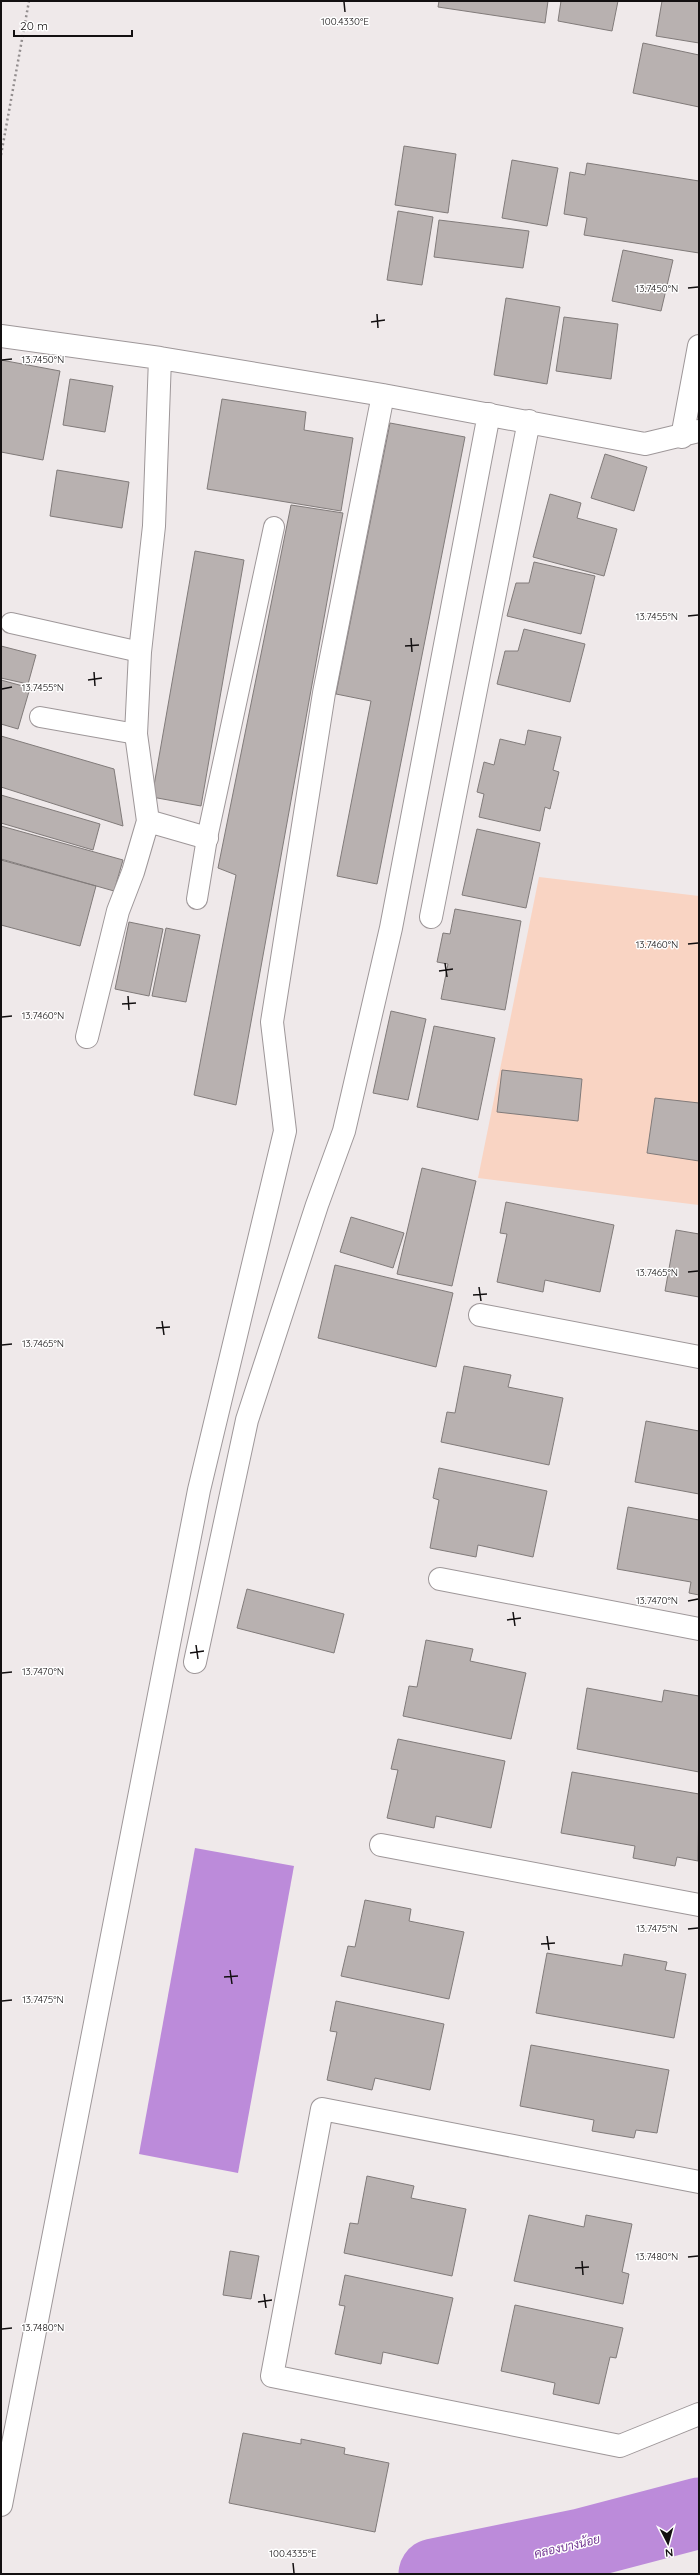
<svg xmlns="http://www.w3.org/2000/svg" width="700" height="2575" viewBox="0 0 700 2575" font-family="Quicksand,Sarabun,sans-serif">
<rect width="100%" height="100%" fill="#efe9ea"/>
<!-- green -->
<path fill="#f9d4c3" d="M539,877L699,896V1205L478,1178Z"/>
<!-- water -->
<path fill="#bc8bda" d="M195,1848L294,1866L238,2173L139,2154Z"/>
<g fill="none" stroke-linecap="round" stroke-linejoin="round">
<!-- river -->
<path stroke="#bc8bda" stroke-width="71" d="M434,2574L581,2544L699,2513"/>
</g>
<!-- building -->
<path fill="#b8b1b0" stroke="#817b7a" d="M439,1H548L545,23L438,7Z
M561,1H618L612,31L558,21Z
M662,1H699V43L656,36Z
M643,43L699,55V107L633,93Z
M404,146L456,154L448,213L395,205Z
M512,160L558,168L547,226L502,218Z
M587,163L699,181V253L584,235L587,218L564,214L570,172L585,175Z
M398,211L433,217L422,285L387,280Z
M439,220L529,231L523,268L434,257Z
M623,250L673,260L661,311L612,301Z
M506,298L560,307L547,384L494,375Z
M564,317L618,324L611,379L556,371Z
M1,360L60,371L43,460L1,452Z
M70,379L113,386L105,432L63,425Z
M222,399L306,412L304,430L353,438L341,511L207,489Z
M390,423L465,437L377,884L337,876L371,701L336,694Z
M605,454L647,467L634,511L591,498Z
M57,470L129,482L122,528L50,516Z
M550,494L581,503L577,518L617,529L604,576L533,557Z
M291,505L343,513L236,1105L194,1095L236,875L218,868Z
M195,551L244,560L201,806L152,797Z
M534,562L595,576L581,634L507,616L516,583H529Z
M524,629L585,644L570,702L497,684L505,651H518Z
M1,646L36,655L28,684L1,678Z
M1,680L30,688L18,729L1,724Z
M528,730L561,737L553,770L559,772L550,809L545,807L540,831L479,817L484,794L477,792L484,762L494,765L500,739L525,745Z
M1,736L114,769L123,826L1,787Z
M1,795L100,824L93,850L1,823Z
M1,826L123,860L114,891L1,859Z
M477,829L540,843L526,908L462,895Z
M1,860L96,886L80,946L1,925Z
M455,909L521,921L505,1010L441,999L448,964L437,962L443,933L450,934Z
M129,922L163,929L149,996L115,989Z
M166,928L200,935L186,1002L152,996Z
M391,1011L426,1019L408,1100L373,1093Z
M434,1026L495,1038L478,1120L417,1107Z
M502,1070L582,1079L578,1121L497,1112Z
M655,1098L699,1103V1161L647,1153Z
M422,1168L476,1181L452,1286L397,1274Z
M506,1202L614,1225L600,1292L545,1280L543,1292L497,1282L507,1234L500,1233Z
M351,1217L404,1233L393,1268L340,1252Z
M676,1230L699,1234V1297L665,1291Z
M335,1265L453,1293L436,1367L318,1338Z
M464,1366L511,1375L508,1387L563,1398L549,1465L441,1442L447,1412L455,1413Z
M646,1421L699,1431V1494L635,1482Z
M439,1468L547,1491L533,1557L478,1545L476,1557L430,1548L439,1500L433,1498Z
M628,1507L699,1520V1595L689,1593L691,1582L617,1569Z
M247,1589L344,1614L334,1653L237,1628Z
M426,1640L473,1649L470,1661L526,1673L511,1739L403,1716L409,1686L417,1687Z
M587,1688L662,1702L664,1690L699,1696V1772L577,1749Z
M398,1739L505,1761L491,1828L436,1816L434,1828L387,1818L398,1770L391,1769Z
M572,1772L699,1794L698,1861L677,1857L675,1866L633,1858L635,1846L561,1833Z
M365,1900L411,1909L409,1921L464,1932L449,1999L341,1976L348,1946L355,1947Z
M547,1953L622,1966L624,1954L667,1962L665,1970L686,1974L674,2038L536,2013Z
M336,2001L444,2024L430,2090L375,2078L372,2090L327,2080L337,2032L330,2031Z
M531,2045L669,2070L657,2133L636,2130L634,2138L592,2131L594,2120L520,2106Z
M367,2176L414,2186L411,2198L466,2209L452,2276L344,2253L350,2223L358,2224Z
M529,2215L584,2227L586,2215L632,2224L622,2272L629,2274L623,2304L514,2281Z
M230,2251L259,2256L251,2299L223,2295Z
M345,2275L453,2298L438,2364L383,2352L381,2364L335,2354L345,2306L339,2305Z
M515,2305L623,2328L616,2358L610,2357L599,2404L553,2394L555,2383L501,2371Z
M243,2433L301,2444V2439L345,2448L344,2454L389,2463L375,2532L229,2503Z"/>
<g fill="none" stroke-linecap="round" stroke-linejoin="round">
<!-- lane casing -->
<g stroke="#9e9799" stroke-width="22">
<path id="lane" d="M11,623L140,652
M40,717L136,734
M197,899L207,838L274,527"/>
</g>
<!-- street casing -->
<g stroke="#9e9799" stroke-width="24">
<path id="street" d="M1,336L160,358L383,395L645,444L699,431
M682,437L699,346
M148,821L207,838
M431,917L529,421
M87,1037L118,911L133,872L148,821L136,734L140,652L154,526L160,358
M480,1315L699,1357
M440,1579L699,1629
M195,1662L247,1420L317,1205L344,1131L391,928L489,414
M381,1845L699,1905
M699,2182L322,2109L272,2376L620,2446L699,2414
M1,2505L199,1490L285,1131L272,1022L324,693L383,395"/>
</g>
<!-- path -->
<path stroke="#928d8e" stroke-width="2.5" stroke-dasharray="2 3" stroke-linecap="butt" d="M1,155L29,1"/>
<!-- lane -->
<use href="#lane" stroke="#fff" stroke-width="20"/>
<!-- street -->
<use href="#street" stroke="#fff" stroke-width="22"/>
</g>
<!-- ticks -->
<path fill="none" stroke="#131011" stroke-width="1.5" d="M344,2L345,12M688,288L698,287M377,314L378,328M371,322L385,320M2,360L12,359M688,616L698,615M411,638L412,652M405,646L419,645M94,672L95,686M88,680L102,678M2,689L12,687M688,944L698,943M445,963L447,977M439,971L453,969M128,996L129,1010M122,1004L136,1003M2,1017L12,1016M688,1272L698,1271M479,1287L481,1301M473,1295L487,1294M162,1321L164,1335M156,1328L170,1327M2,1345L12,1344M688,1601L698,1599M513,1612L515,1626M507,1620L521,1618M196,1645L198,1659M190,1653L204,1651M2,1673L12,1672M688,1929L698,1928M547,1936L549,1950M541,1944L555,1943M230,1970L232,1984M224,1977L238,1976M2,2001L12,2000M688,2257L698,2256M582,2261L583,2275M575,2268L589,2267M264,2294L266,2308M258,2302L272,2300M2,2329L12,2328M293,2563L294,2573"/>
<g text-anchor="middle" dominant-baseline="central" stroke-width="3" stroke-linejoin="round" paint-order="stroke">
<!-- water labels -->
<g font-size="12" font-style="italic" fill="#713492" stroke="#fff">
<text transform="translate(567 2546) rotate(-13)">คลองบางน้อย</text>
</g>
</g>
<g font-size="10" text-anchor="middle" fill="#131011" stroke="#fff" stroke-width="3" stroke-linejoin="round" paint-order="stroke">
<text x="345" y="25">100.4330°E</text>
<text x="657" y="292">13.7450°N</text>
<text x="43" y="363">13.7450°N</text>
<text x="657" y="620">13.7455°N</text>
<text x="43" y="691">13.7455°N</text>
<text x="657" y="948">13.7460°N</text>
<text x="43" y="1019">13.7460°N</text>
<text x="657" y="1276">13.7465°N</text>
<text x="43" y="1347">13.7465°N</text>
<text x="657" y="1604">13.7470°N</text>
<text x="43" y="1675">13.7470°N</text>
<text x="657" y="1932">13.7475°N</text>
<text x="43" y="2003">13.7475°N</text>
<text x="657" y="2260">13.7480°N</text>
<text x="43" y="2331">13.7480°N</text>
<text x="293" y="2557">100.4335°E</text>
</g>
<!-- border -->
<rect width="700" height="2575" fill="none" stroke="#131011" stroke-width="4"/>
<!-- north arrow -->
<g transform="translate(668 2543) rotate(174)" stroke="#ffffff" stroke-width="3" paint-order="stroke">
<path d="M0-3L7 15L0 10L-7 15Z" fill="#131011"/>
<text y="-6" font-size="11" font-weight="bold" text-anchor="middle" fill="#131011">N</text>
</g>
<!-- scale -->
<path d="M14 30v6h118v-6" fill="none" stroke="#131011" stroke-width="2"/>
<text x="20" y="30" font-size="12" fill="#131011" stroke="#ffffff" stroke-width="3" paint-order="stroke">20 m</text>
</svg>
